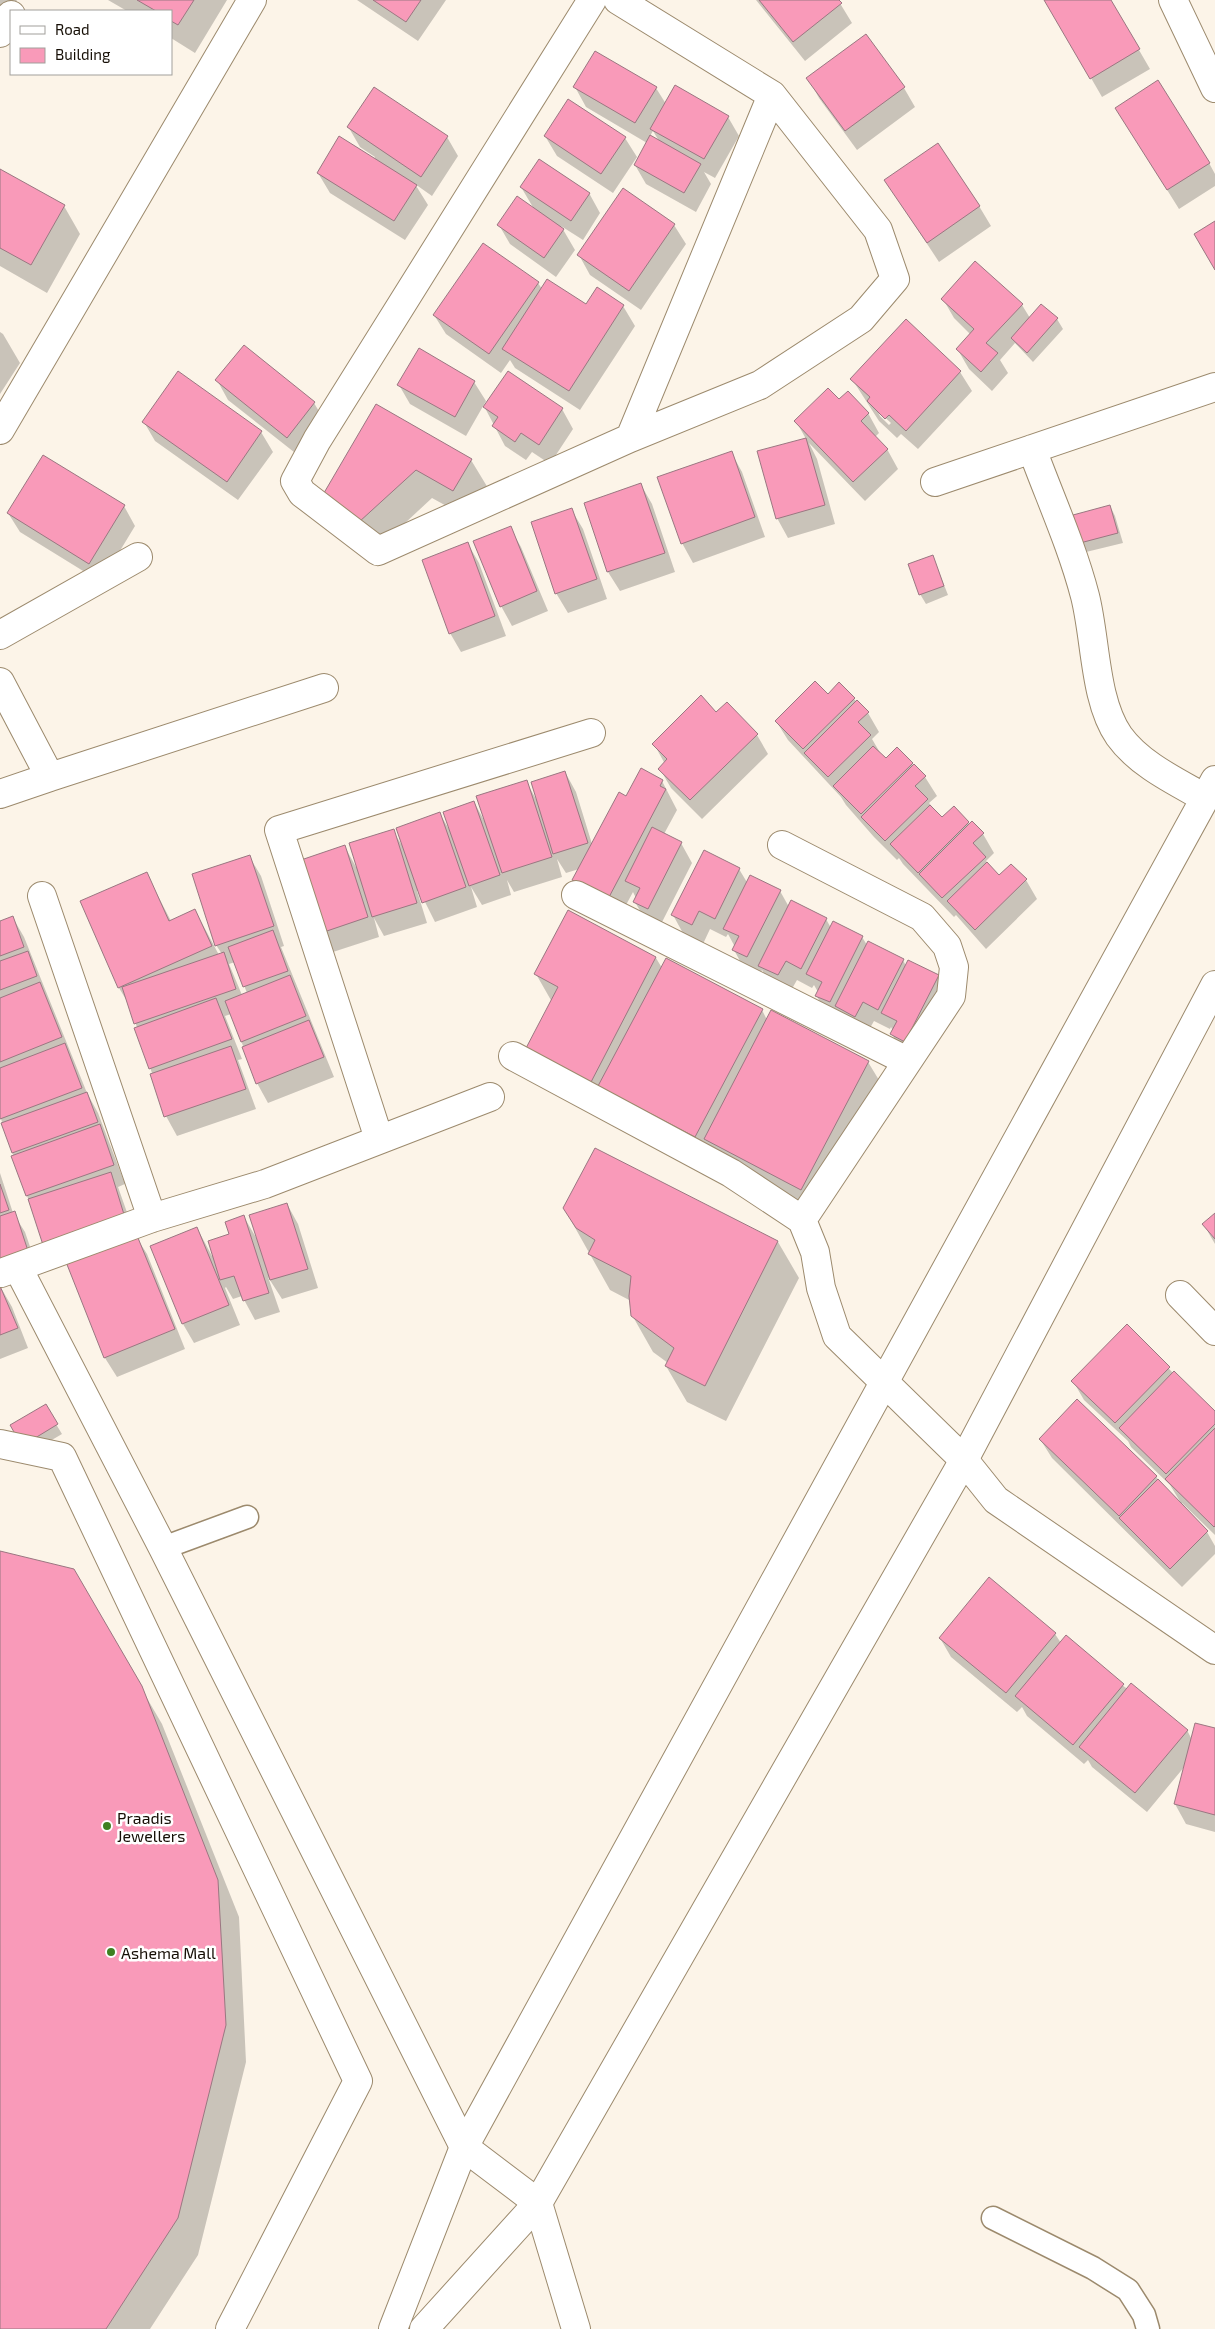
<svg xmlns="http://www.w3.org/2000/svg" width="1215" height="2329" viewBox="0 0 1215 2329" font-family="'Exo 2',sans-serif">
<rect width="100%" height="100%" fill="#fcf4e8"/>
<!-- shadow -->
<path fill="#0003" fill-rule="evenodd" d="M0,0H17L6,18L0,15Z
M108,0H227L195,53L171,38V11H127Z
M357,0H446L418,41Z
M756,0H838L852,23L805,61Z
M1046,0H1110L1150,69L1102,97Z
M866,36L904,88L915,107L857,150L819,98L808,78Z
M575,87L656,88L666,104L728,117L739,136L715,178L704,172L711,184L696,212L646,184L635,165L647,143L586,107ZM653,131L659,141L650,136Z
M1116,108L1209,163L1215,174V186L1179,209Z
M349,128L447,137L458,156L432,196L415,184L428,205L405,240L330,193L318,173L374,159L375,157L360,147Z
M545,136L625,138L637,157L613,193L557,156Z
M0,170L64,206L80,234L47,293L0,266Z
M885,180L979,206L991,226L939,262Z
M521,187L589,193L600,213L583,240L561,226L575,250L556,277L510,244L499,225L534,209Z
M674,225L686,244L641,310L590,275L579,255Z
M538,283L542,289L586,306H623L635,326L580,410L515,368L510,360L501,373L446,334L434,315Z
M943,299L1022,305L1030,318L1041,305L1057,319L1063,329L1033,362L1015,343L1000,360L1008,373L992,391L969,369L958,350L971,335L954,318Z
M906,321L960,372L972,391L918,449L901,434L897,438L879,421L852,379ZM877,410L891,423L889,425L880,416Z
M0,332L3,334L20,363L0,394Z
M244,347L314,403L326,423L299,456L228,400L217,380Z
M178,373L261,432L273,452L238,500L155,441L144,422Z
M474,382L486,401L466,436L410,404L399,385Z
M376,405L471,460L488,488L470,519L432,498L376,550L322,498Z
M485,408L562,409L573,429L550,464L532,452L526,460L505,446Z
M868,413L879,433L875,437L887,449L898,469L865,501L809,443L817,459L835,524L788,538L777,518L806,439L796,421Z
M731,452L742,472L765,537L693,563L682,543Z
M641,485L652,504L675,572L620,591L608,572L586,504Z
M124,506L135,526L101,582L20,532L8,513Z
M1110,506L1115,516L1123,543L1086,552L1081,543Z
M571,509L583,529L607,599L568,613L556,593Z
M510,528L521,547L548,611L512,626L501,606Z
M468,544L479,563L506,636L461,652L450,633Z
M933,557L948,595L926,604L920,594Z
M828,696L854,699L868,713L879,732L872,739L882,756L886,760L912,764L925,777L937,796L929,803L942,819L954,808L970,825L983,834L994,853L986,861L999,877L1026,880L1037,899L986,949L956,915L954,917L903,864L899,858L897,860L874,837L846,805L841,797L788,740L776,721Z
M716,713L757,735L768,754L702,819L671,788L660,769L665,764L654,744Z
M565,772L576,792L592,844L627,797L662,781L677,810L664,834L681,843L692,863L659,928L646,921L635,902L636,898L633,892L619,918L585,899L573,880L579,869L566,873L557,859L562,877L514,892L507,880L511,895L482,905L471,887L477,907L435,922L419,890L417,891L427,923L384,936L374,918L379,937L333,952L322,933L345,847L356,867L393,831L403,847L440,814L450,831L474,802L485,822L526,781L536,799Z
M249,856L261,876L284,946L281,947L334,1077L268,1103L257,1083L231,1014L225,1016L242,1059L238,1060L256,1109L177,1136L166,1116L130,1006L119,988L82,902L146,873L171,921L195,910L219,955L222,954L216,945ZM235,962L247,993L242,995L229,964Z
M739,869L748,884L780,891L789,907L826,919L831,928L862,937L867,945L903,960L906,966L938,976L949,996L903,1054L892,1034L893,1031L891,1027L890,1029L874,1021L866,1035L828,1015L816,995L818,992L814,985L812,988L797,980L789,994L771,985L762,970L759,976L745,970L734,950L735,947L728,934L726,937L710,929L703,944L684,935L673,915Z
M13,918L24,937L87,1093L98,1113L125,1184L118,1187L135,1235L147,1254L185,1349L117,1377L105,1358L67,1264L56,1267L27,1196L0,1116V922Z
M656,958L662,968L762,1010L767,1020L868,1062L885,1090L818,1217L543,1079L552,1002L536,974Z
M0,1173L13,1213L25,1232L39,1273L0,1286Z
M287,1204L298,1224L318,1288L282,1299L268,1277L280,1312L255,1320L242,1296L233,1299L226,1287L225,1288L240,1325L194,1343L183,1324L152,1246L197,1228L212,1256L244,1217L258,1241Z
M564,1208L778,1242L799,1278L726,1421L687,1402L666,1366L668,1363L653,1352L632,1315L631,1301L610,1290Z
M1215,1214V1244L1204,1225Z
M0,1286L12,1307L28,1348L0,1359Z
M1127,1325L1173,1373L1215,1413V1535L1182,1503L1180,1504L1207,1532L1215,1546V1554L1182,1587L1052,1458L1040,1439L1156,1476L1161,1485L1181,1503L1170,1485L1131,1447L1128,1441L1084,1400L1073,1381Z
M45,1406L62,1434L28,1454Z
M0,1552L73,1571L162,1724L239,1917L246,2062L198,2255L150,2329H0Z
M989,1579L1055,1634L1061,1643L1187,1730L1192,1740L1215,1730V1832L1186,1824L1175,1804L1185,1766L1147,1812L1092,1767L1088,1760L1084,1764L1027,1716L1022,1707L1017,1712L951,1657L940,1638Z"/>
<!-- building -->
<path fill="#f99ab9" stroke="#9a7781" d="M137,0H194L178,25L171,21V11H156Z
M373,0H421L406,22Z
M759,0H839L842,3L793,42Z
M1044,0H1111L1140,49L1090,79Z
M866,34L905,87L845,131L806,78Z
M595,51L657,87L635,123L573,87Z
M1158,80L1210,163L1167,190L1115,108Z
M675,85L729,116L704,159L650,129Z
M374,87L448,136L421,177L347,127Z
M568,99L626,137L601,174L544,136Z
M650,135L701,164L684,193L634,165Z
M339,136L417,185L394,221L317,173Z
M938,143L980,206L927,243L884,180Z
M539,159L590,193L571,221L520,187Z
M0,169L65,205L31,265L0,248Z
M623,188L675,224L629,291L577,255Z
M517,196L564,229L544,258L497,225Z
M1215,221V270L1194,234Z
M483,243L539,282L489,354L433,315Z
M975,261L1023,304L986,343L998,353L981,372L956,349L974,329L941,299Z
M547,279L586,304L597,287L624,305L569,391L502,349Z
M1041,304L1058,318L1027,353L1011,338Z
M906,319L961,371L906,431L889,415L885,419L867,401L870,397L850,379Z
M244,345L315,402L287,438L215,380Z
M419,348L475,381L455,417L397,385Z
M178,371L262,431L227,482L142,422Z
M508,371L563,408L539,445L521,433L515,442L492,426L498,417L483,407Z
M828,388L839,399L848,391L869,413L861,421L888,449L853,482L794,421Z
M376,404L472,459L453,491L416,470L359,522L321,498Z
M806,438L825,505L776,519L757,451Z
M732,451L755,517L681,544L657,477Z
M43,455L125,505L89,564L7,513Z
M641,483L665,553L607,572L584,503Z
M1110,505L1118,533L1080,543L1073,515Z
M572,508L597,579L555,594L531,522Z
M511,526L537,591L500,607L473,541Z
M468,542L495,616L449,634L422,560Z
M933,555L944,586L919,595L908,564Z
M815,681L828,694L839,682L855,698L803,749L775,721Z
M701,695L716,712L727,702L758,734L690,800L658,769L667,759L652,744Z
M857,700L869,712L858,722L871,735L828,777L804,753Z
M873,746L886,758L897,747L913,763L861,814L833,786Z
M914,764L926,776L915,786L928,799L885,841L861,817Z
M641,768L663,780L660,786L666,789L608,899L572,880L619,792L626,796Z
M565,771L588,843L553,854L531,782Z
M527,780L552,857L502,873L476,796Z
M474,801L500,875L469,886L443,812Z
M930,805L942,817L954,806L969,822L918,873L890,844Z
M440,812L466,887L422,903L396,828Z
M972,821L984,833L973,843L986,857L942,898L919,874Z
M652,827L682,842L648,909L633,902L640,888L625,881Z
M394,829L417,903L372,917L349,843Z
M345,845L368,917L321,933L298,861Z
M704,850L740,868L715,919L699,911L692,925L671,915Z
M250,855L274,926L215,946L192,874Z
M987,862L999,875L1011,864L1027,879L975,930L947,901Z
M147,872L169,921L195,909L212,946L118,988L80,901Z
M750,875L781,890L747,957L732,950L739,936L723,929Z
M791,900L827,918L801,969L786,961L778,975L758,966Z
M568,910L656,957L590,1084L525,1050L558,987L534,974Z
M13,916L24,947L0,956V921Z
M833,921L863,936L830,1002L815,996L822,982L806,974Z
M273,930L288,971L243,987L228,947Z
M868,941L904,959L878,1010L863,1002L855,1017L835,1006Z
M28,951L37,976L0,990V961Z
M224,952L236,989L134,1024L122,987Z
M666,958L763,1009L695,1137L598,1086Z
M908,960L939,975L905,1042L890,1034L897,1021L881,1013Z
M290,975L306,1016L241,1042L225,1001Z
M40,982L62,1037L0,1062V998Z
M216,998L232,1039L149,1069L134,1028Z
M771,1010L869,1061L801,1190L704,1139Z
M309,1020L324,1057L256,1084L242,1047Z
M65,1043L82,1088L0,1119V1068Z
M231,1046L246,1089L164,1117L150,1074Z
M87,1092L98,1122L12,1153L1,1123Z
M100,1124L114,1165L26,1196L11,1156Z
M595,1148L778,1241L705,1386L665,1366L674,1348L631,1316L629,1296L631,1276L588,1254L595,1240L576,1228L563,1208Z
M111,1172L126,1221L44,1248L28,1199Z
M0,1184L9,1210L0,1213Z
M287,1203L308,1269L270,1280L249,1215Z
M15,1211L29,1254L0,1263V1216Z
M1215,1213V1239L1202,1224Z
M244,1215L269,1293L243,1301L234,1276L220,1280L208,1241L229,1234L225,1222Z
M197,1227L229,1305L182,1324L150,1246Z
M136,1233L175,1329L104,1358L66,1262Z
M0,1286L18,1328L0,1335Z
M1127,1324L1170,1367L1115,1423L1071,1381Z
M1174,1371L1215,1411V1424L1166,1474L1119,1428Z
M1077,1399L1157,1476L1119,1516L1039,1439Z
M46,1404L58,1424L22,1446L10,1425Z
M1215,1428V1526L1214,1527L1165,1479Z
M1158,1479L1208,1531L1170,1569L1119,1518Z
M0,1551L74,1569L142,1686L218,1880L226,2025L178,2218L106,2329H0Z
M989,1577L1056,1633L1006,1693L939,1638Z
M1066,1635L1124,1684L1073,1745L1015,1696Z
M1131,1683L1188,1730L1135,1793L1079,1747Z
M1195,1723L1215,1728V1815L1174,1804Z"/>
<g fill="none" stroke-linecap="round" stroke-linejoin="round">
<!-- lane casing -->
<g stroke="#9c8a6d" stroke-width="25">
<path id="lane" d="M163,1548L247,1517
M993,2218L1093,2268L1128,2290L1144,2315L1148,2329"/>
</g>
<!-- street casing -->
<g stroke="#9c8a6d" stroke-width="30">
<path id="street" d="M592,0L317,440L295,481L302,493L378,551L630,438L760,385L861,319L895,279L878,230L772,95L618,0
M1173,0L1215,88
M0,33L11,15
M0,430L252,0
M630,438L772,95
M1032,449C1050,498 1072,546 1085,596C1096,639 1094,700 1119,736C1139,764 1175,781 1205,798
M935,482L1215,387
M0,635L138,557
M0,682L50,777L324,688
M0,794L50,777
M782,845L922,917L947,946L954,967L951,996L802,1220
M576,895L907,1061
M42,896L152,1218
M513,1056L731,1173L802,1220L815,1252L821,1288L837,1336L964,1460L996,1500L1215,1650
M379,1139L279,830L591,733
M18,1268L163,1548L464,2147L538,2203L576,2329
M1,1273L152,1218L265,1184L490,1097
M1180,1295L1215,1331
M0,1444L62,1457L358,2081L230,2329"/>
</g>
<!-- secondary casing -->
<g stroke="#9c8a6d" stroke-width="30">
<path id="secondary" d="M393,2329L464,2147L1215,780
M424,2329L538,2203L964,1460L1215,985"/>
</g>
<!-- lane -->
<use href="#lane" stroke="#fff" stroke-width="22"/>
<!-- street -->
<use href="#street" stroke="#fff" stroke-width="28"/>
<!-- secondary -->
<use href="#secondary" stroke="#fff" stroke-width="28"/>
</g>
<!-- markers -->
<g fill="#3e8021" stroke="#fff" stroke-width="2">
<circle cx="107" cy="1826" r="5"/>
<circle cx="111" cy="1952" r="5"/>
</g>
<g text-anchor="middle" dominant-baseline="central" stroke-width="5" stroke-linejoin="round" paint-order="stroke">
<!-- poi labels -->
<g font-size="16" fill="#150e05" stroke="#fff" text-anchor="start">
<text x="117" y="1817">Praadis<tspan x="117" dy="18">Jewellers</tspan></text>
<text x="121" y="1952">Ashema Mall</text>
</g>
</g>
<!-- legend -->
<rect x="10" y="10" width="162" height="65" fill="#ffffff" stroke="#a19f9b"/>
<rect x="20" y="26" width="25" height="8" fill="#ffffff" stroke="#a19f9b"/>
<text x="55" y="35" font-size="15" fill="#150e05">Road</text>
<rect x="20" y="48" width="25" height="15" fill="#f99ab9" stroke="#a19f9b"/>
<text x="55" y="60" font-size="15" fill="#150e05">Building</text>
</svg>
